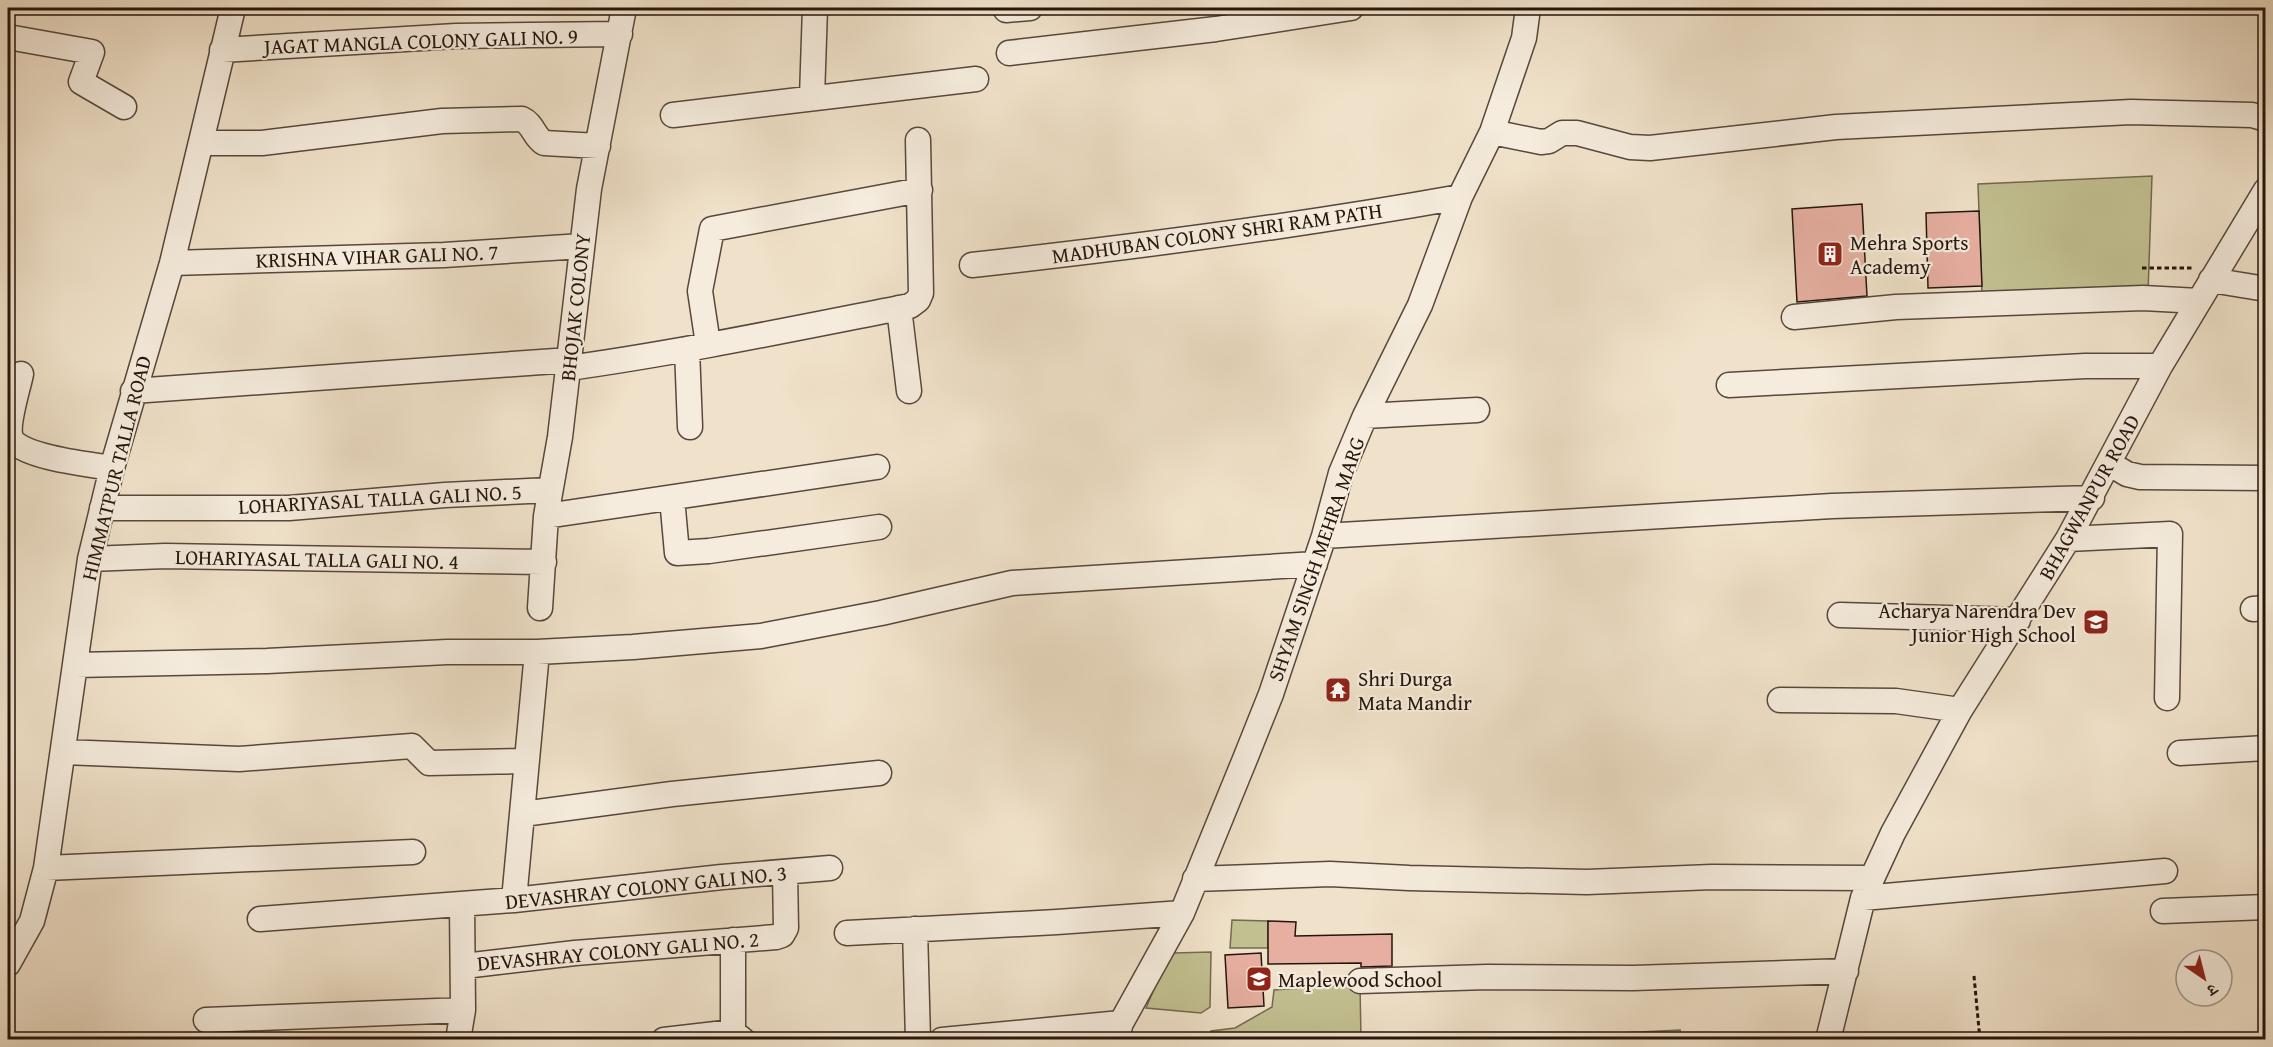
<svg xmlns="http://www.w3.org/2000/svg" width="2273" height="1047" viewBox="0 0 2273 1047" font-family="'Gentium Book Plus','Noto Serif Devanagari',serif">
<rect width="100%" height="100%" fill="#f0e2ca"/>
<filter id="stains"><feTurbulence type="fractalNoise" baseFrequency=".00333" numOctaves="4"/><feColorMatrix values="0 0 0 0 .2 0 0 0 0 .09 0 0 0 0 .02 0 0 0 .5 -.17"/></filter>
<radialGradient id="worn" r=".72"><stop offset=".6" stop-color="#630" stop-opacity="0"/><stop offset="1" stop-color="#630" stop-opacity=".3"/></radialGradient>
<!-- green -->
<path fill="#c2c091" stroke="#746a4f" stroke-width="1.5" d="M2152,176L2148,293L1982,296L1978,184Z
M1232,920L1268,921V948H1230Z
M1211,952L1210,1007L1201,1013L1146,1008L1164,966L1173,953Z
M1360,984L1361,1039L1210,1040L1211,1031L1235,1028L1272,1007L1274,990Z
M1680,1030L1682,1039H1577V1035Z"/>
<!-- building -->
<path fill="#e6afa1" stroke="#26150d" stroke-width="1.5" d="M1862,204L1867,296L1797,302L1792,209Z
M1979,211L1982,286L1928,288L1926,213Z
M1268,921L1296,922L1295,936L1392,934V966L1361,967V963L1268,964Z
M1261,953L1264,1006L1228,1008L1225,955Z"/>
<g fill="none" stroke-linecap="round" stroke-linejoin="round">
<!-- minor casing -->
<g stroke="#58483c" stroke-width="27">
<path id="minor" d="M1006,10L1030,8
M8,37L92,52L81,82L124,107
M222,50L456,36L620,34
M1009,53L1216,29L1351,8
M812,97L815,8
M673,115L976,79
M1492,132L1541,142L1549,141L1562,133H1577L1630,147L1650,148L1836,127L2131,112L2252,115L2266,119
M202,143H262L442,121L522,119C533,124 534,137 544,143L598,146
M172,263L444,255L582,246
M972,265C1136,247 1298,226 1460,197
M2211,280L2266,289
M899,308L909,391
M1794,317L1896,307L2143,298L2199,301
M708,344L700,291L712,229L920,190
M687,349L690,427
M569,368C683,352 797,328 910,306L918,300L921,293L918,140
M21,374C18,389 6,425 11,438C19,457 92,465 112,468
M1729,385L2085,366H2160
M133,391L570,360
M1365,416L1477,410
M2110,464L2127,474L2140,477L2266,478
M672,498L677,553L709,551L879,527
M102,508H289L445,495L549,490
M546,516L877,467
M1324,536L1832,506L2092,498
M2068,539L2170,534L2167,698
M90,559L165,556L544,562
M540,608L546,516L560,437L589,189L624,8
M2253,609L2266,608
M1840,615L2018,620
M75,665L267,661L447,652H537L633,647L761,636L881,613L1012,583L1315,564
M1780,700L1896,701L1960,710
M64,752L239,759L412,746L429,763L525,761
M2180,753L2266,748
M523,814L672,794L879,773
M46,868L413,852
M1195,879L1330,874L1409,878L1587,882L1712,877L1871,878
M1863,898L2165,871
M514,900L537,652
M2163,911L2266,907
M260,919L514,900L722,877L830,868
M915,929L918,1040
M847,933L1057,922L1182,913
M733,940V1032
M8,964L32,921L46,868L90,559L112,468L172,263L233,8
M464,966L575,953L776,937L782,935L786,928L785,873
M1360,981L1487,977L1633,978L1846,971
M206,1020L463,1010
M458,1040L463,1010L462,904
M664,1040L733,1032L743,1040
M942,1040L1121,1023
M1116,1040L1121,1023L1182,913L1245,759L1271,694L1324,536L1341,473L1365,416L1420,305L1460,197L1492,132L1524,38L1528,8
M1828,1040L1863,898L1893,833L1960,710L2068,539L2160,366L2266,190"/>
</g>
<!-- path -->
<path stroke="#26150d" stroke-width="3" stroke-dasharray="4.5 3" stroke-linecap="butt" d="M2142,268H2193
M1974,976L1980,1040"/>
<!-- minor -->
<use href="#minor" stroke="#f5ecdd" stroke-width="24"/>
</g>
<!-- icons -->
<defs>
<g id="building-square" transform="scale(1.35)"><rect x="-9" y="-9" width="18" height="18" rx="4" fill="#8f2418" stroke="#f5ecdd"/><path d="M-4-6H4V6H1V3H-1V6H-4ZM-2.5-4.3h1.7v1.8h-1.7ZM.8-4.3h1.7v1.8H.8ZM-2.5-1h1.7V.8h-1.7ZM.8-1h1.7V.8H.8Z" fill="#fff"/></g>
<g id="school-square" transform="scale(1.35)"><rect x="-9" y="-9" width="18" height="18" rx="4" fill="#8f2418" stroke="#f5ecdd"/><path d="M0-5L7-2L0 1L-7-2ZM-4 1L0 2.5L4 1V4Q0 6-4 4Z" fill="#fff"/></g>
<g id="temple-square" transform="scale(1.35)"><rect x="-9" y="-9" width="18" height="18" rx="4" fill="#8f2418" stroke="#f5ecdd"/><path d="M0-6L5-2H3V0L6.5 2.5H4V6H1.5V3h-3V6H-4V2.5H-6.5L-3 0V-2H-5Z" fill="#fff"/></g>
</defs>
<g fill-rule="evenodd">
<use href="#building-square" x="1830" y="254"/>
<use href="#school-square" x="2096" y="622"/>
<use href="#temple-square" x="1338" y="690"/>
<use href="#school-square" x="1259" y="979"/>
</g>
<g text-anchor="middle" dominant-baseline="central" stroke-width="4.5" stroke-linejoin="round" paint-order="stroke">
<!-- street labels -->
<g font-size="21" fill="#26150d" stroke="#f5ecdd">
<text transform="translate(421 41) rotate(-2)">JAGAT MANGLA COLONY GALI NO. 9</text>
<text transform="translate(1217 233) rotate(-8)">MADHUBAN COLONY SHRI RAM PATH</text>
<text transform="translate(377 256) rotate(-2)">KRISHNA VIHAR GALI NO. 7</text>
<text transform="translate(575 307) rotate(-84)">BHOJAK COLONY</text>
<text transform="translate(116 468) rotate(-76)">HIMMATPUR TALLA ROAD</text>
<text transform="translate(2089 497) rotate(-61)">BHAGWANPUR ROAD</text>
<text transform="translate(380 499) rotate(-3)">LOHARIYASAL TALLA GALI NO. 5</text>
<text transform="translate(317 559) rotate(1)">LOHARIYASAL TALLA GALI NO. 4</text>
<text transform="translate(1316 559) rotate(-71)">SHYAM SINGH MEHRA MARG</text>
<text transform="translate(646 887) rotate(-6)">DEVASHRAY COLONY GALI NO. 3</text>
<text transform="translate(618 951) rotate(-5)">DEVASHRAY COLONY GALI NO. 2</text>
</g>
<!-- poi labels -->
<g font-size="21" fill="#26150d" stroke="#f5ecdd" text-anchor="start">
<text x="1850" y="242">Mehra Sports<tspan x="1850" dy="24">Academy</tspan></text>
<text x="2076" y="610" text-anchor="end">Acharya Narendra Dev<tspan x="2076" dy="24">Junior High School</tspan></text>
<text x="1358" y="678">Shri Durga<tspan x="1358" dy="24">Mata Mandir</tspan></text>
<text x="1278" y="979">Maplewood School</text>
</g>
</g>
<!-- margin -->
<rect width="2273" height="1047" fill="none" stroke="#f0e2ca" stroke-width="30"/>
<rect x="9" y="9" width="2255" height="1029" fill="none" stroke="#26150d" stroke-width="3"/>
<rect x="15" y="15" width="2243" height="1017" fill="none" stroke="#26150d" stroke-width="1.5"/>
<!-- north arrow -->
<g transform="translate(2204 978) rotate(145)"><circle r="28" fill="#f5ecdd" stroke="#a2968a" stroke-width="1.5"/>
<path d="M0-4.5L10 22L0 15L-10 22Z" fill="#8f2418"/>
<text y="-9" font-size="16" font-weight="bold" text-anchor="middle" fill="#26150d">उ</text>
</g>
<rect width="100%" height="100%" filter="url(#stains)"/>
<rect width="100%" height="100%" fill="url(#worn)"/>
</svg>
